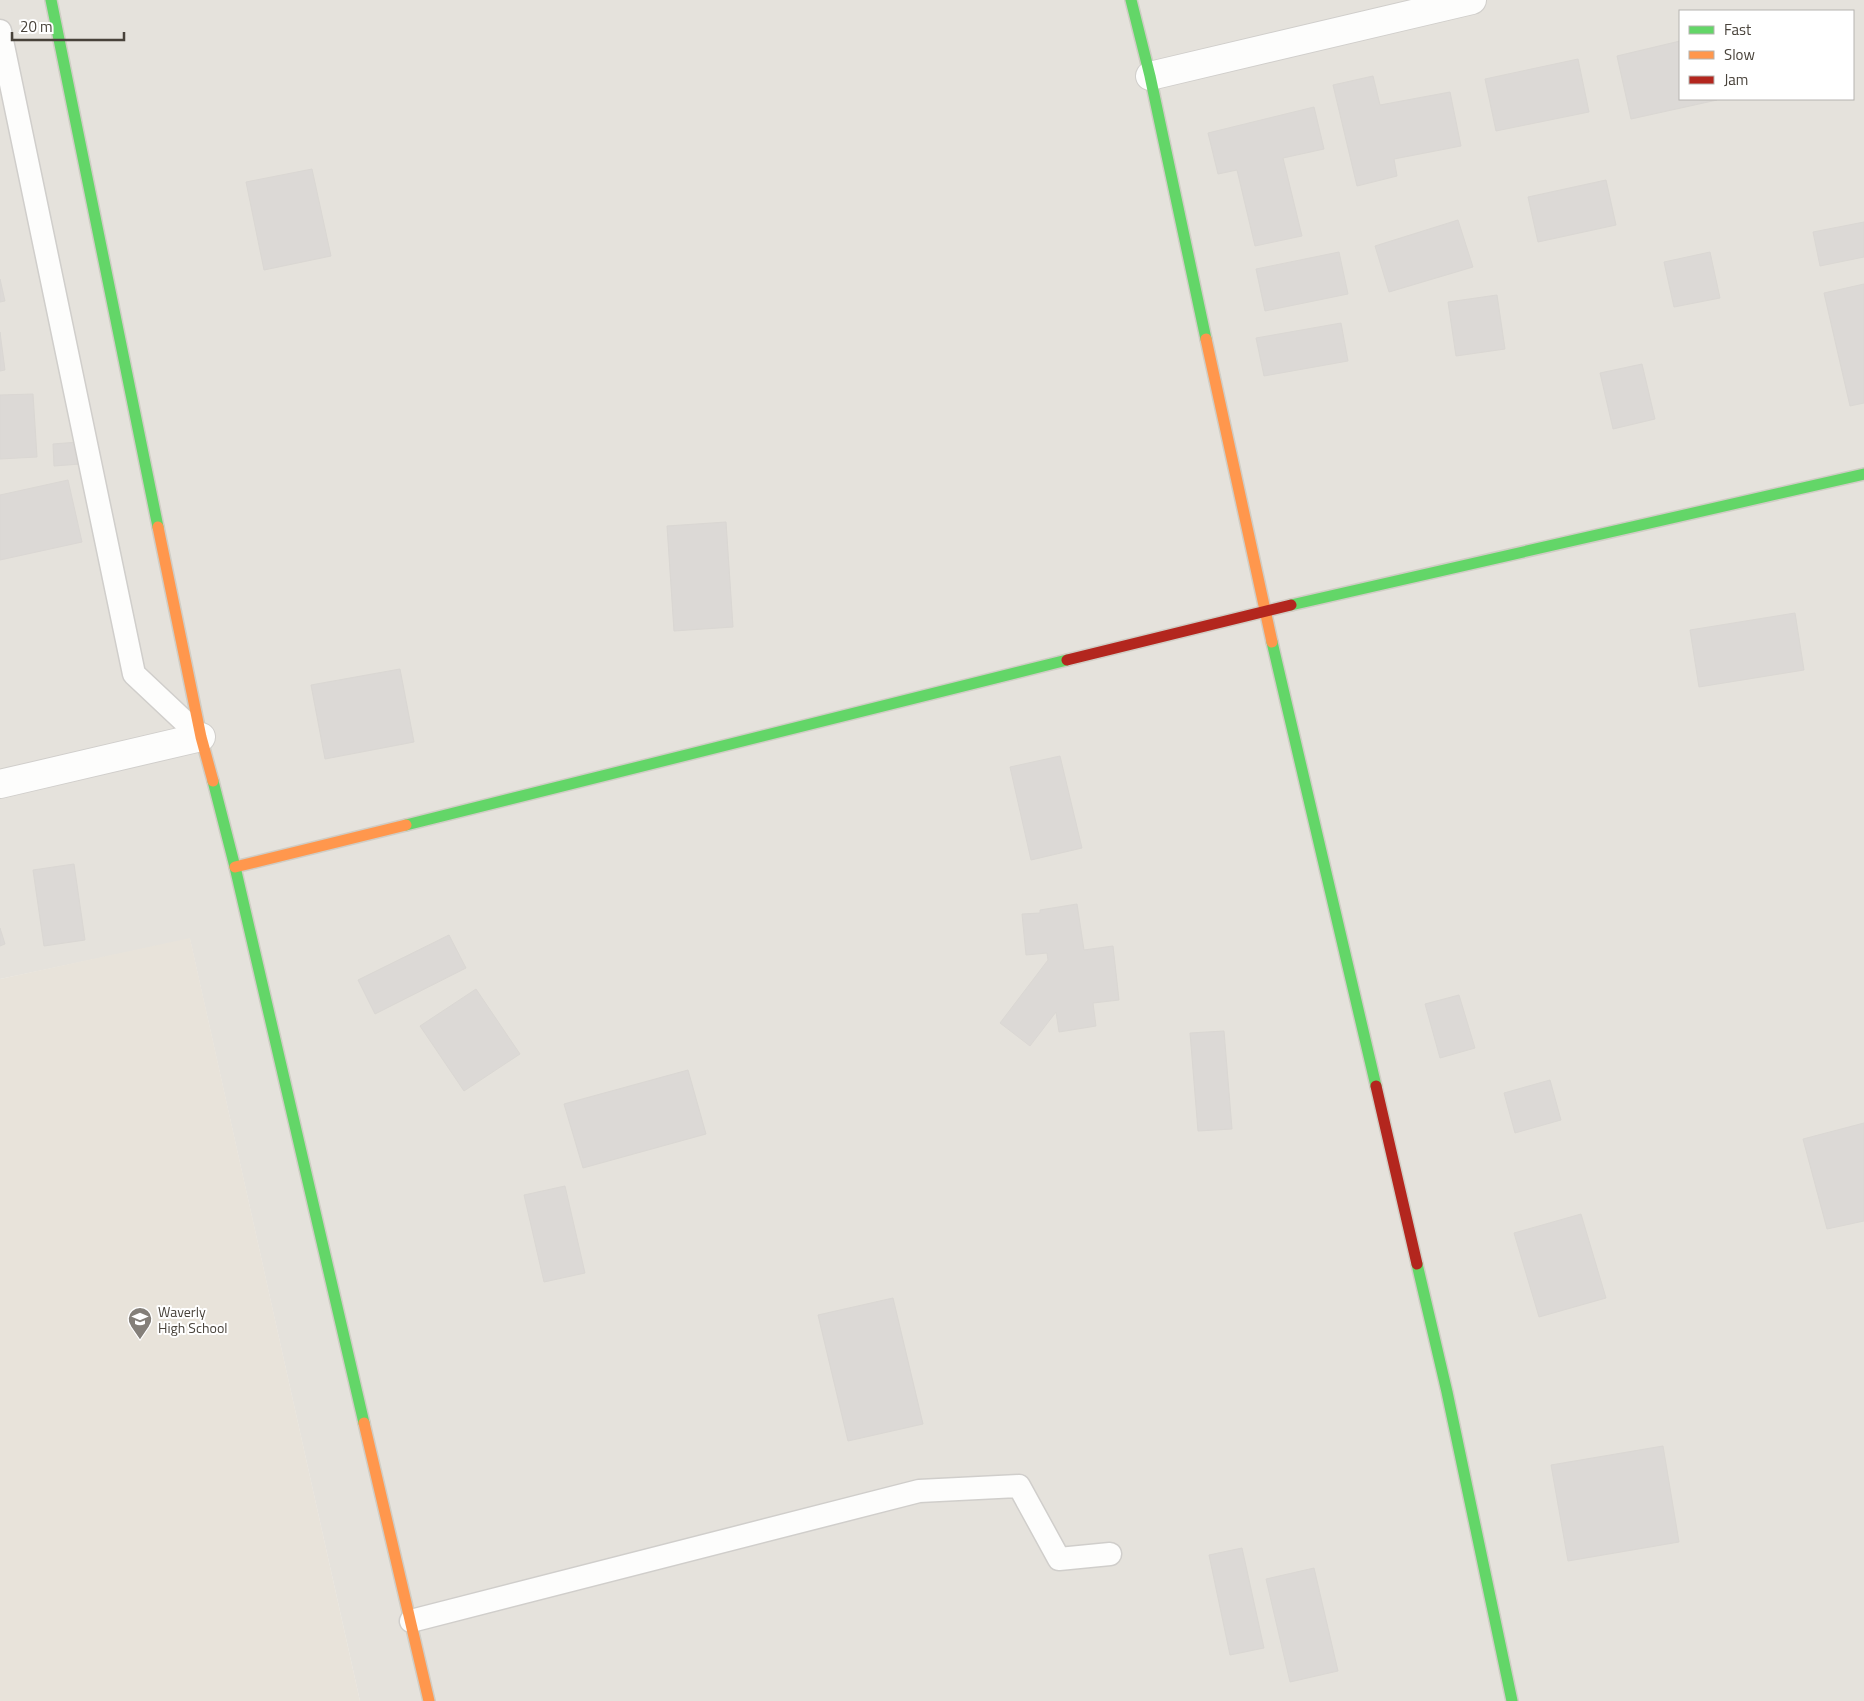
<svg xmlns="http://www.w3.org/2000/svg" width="1864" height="1701" viewBox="0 0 1864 1701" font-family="'Titillium Web',sans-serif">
<rect width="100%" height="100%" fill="#f2f0ed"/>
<!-- residential -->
<path fill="#e5e2dc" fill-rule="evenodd" d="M0,0H1864V1701H360L190,939L0,979ZM1680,11H1853V99H1680Z"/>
<!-- education -->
<path fill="#e8e3da" d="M190,938L360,1701H0V979Z"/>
<!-- building -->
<path fill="#dcd9d6" stroke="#dad7d3" d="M1680,41V99L1717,100L1631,119L1617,56Z
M1578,59L1589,112L1496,131L1485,79Z
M1373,76L1380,105L1450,92L1461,146L1394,159L1397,176L1357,186L1333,85Z
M1314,107L1324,149L1283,158L1302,236L1255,246L1237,170L1218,174L1208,133Z
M312,169L331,256L264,270L246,182Z
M1606,180L1616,225L1538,242L1528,197Z
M1458,220L1473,267L1389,292L1375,246Z
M1864,222V257L1820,266L1813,232Z
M1339,252L1348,294L1265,311L1256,269Z
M1710,252L1720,298L1674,307L1664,262Z
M0,279L5,301L0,302Z
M1864,284V403L1850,406L1824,293Z
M1497,295L1505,349L1456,356L1448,302Z
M1341,323L1348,361L1264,376L1256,338Z
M0,332L5,370L0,371Z
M1642,364L1655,419L1613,429L1600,373Z
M33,394L37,457L0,459V395Z
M78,442L80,464L54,466L53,444Z
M68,480L82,542L0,560V495Z
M726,522L733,627L674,631L667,526Z
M1795,613L1804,670L1699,687L1690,630Z
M400,669L414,742L325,759L311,685Z
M1060,756L1082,848L1031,860L1010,767Z
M74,864L85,940L44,946L33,870Z
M1077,904L1084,950L1113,946L1119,1000L1093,1003L1096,1026L1059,1032L1056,1012L1030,1046L1000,1023L1048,960L1047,953L1026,955L1022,914L1040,913V910Z
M0,928L5,944L0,946Z
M449,935L466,968L375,1014L358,980Z
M476,989L520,1054L464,1091L420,1026Z
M1459,995L1475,1048L1440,1058L1425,1004Z
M1224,1031L1232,1129L1198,1131L1190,1033Z
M688,1070L706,1134L583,1168L564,1104Z
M1550,1080L1561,1120L1515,1133L1504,1093Z
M1864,1123V1221L1827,1229L1803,1139Z
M565,1186L585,1273L544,1282L524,1195Z
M1581,1214L1606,1298L1539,1317L1514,1233Z
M893,1298L923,1424L848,1441L818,1315Z
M1663,1446L1679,1542L1568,1561L1551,1465Z
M1242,1548L1264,1648L1230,1655L1209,1555Z
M1314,1568L1338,1671L1290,1682L1266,1579Z"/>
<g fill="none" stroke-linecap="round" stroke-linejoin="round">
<!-- lane casing -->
<g stroke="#d0cecb" stroke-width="25">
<path id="lane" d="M0,31L134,674L201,737
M411,1621L919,1491L1019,1486L1059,1559L1110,1554"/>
</g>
<!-- street casing -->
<g stroke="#d0cecb" stroke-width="30">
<path id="street" d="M1150,76L1472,0
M0,784L201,737"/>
</g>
<!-- fast casing -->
<g stroke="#d0cdc5" stroke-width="14">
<path id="fast" d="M51,0L158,527
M1131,0L1150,76L1206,339
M1291,605L1864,474
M1272,642L1376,1086
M213,781L235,867L364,1423
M406,825L1067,660
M1417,1264L1447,1392L1512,1701"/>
</g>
<!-- slow casing -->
<g stroke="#d0cdc5" stroke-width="14">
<path id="slow" d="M1206,339L1272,642
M158,527L201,737L213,781
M235,867L406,825
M364,1423L429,1701"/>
</g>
<!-- jam casing -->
<g stroke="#d0cdc5" stroke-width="14">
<path id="jam" d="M1067,660L1291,605
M1376,1086L1417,1264"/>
</g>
<!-- lane -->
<use href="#lane" stroke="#fdfdfc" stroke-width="22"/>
<!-- street -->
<use href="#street" stroke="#fdfdfc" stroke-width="28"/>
<!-- fast -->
<use href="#fast" stroke="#63d668" stroke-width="11"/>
<!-- slow -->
<use href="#slow" stroke="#ff974d" stroke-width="11"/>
<!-- jam -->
<use href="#jam" stroke="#b3261e" stroke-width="11"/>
</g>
<!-- icons -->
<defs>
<g id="school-pin" transform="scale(1.25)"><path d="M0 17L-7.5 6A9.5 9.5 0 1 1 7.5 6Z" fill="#847f79" stroke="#fff"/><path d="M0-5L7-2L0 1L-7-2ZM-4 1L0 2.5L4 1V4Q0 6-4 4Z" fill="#fff"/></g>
</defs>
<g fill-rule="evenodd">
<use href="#school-pin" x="140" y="1319"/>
</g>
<g text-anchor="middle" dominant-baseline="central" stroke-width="4" stroke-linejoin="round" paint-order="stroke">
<!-- poi labels -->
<g font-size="14" fill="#48423a" stroke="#fff" text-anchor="start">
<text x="158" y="1311">Waverly<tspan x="158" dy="16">High School</tspan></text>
</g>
</g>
<!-- legend -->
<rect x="1679" y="10" width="175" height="90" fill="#ffffff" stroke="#b6b3b0"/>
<rect x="1689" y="26" width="25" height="8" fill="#63d668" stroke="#b6b3b0"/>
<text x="1724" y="35" font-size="15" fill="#48423a">Fast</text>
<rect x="1689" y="51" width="25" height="8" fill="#ff974d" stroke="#b6b3b0"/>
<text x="1724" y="60" font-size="15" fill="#48423a">Slow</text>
<rect x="1689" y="76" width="25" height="8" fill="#b3261e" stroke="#b6b3b0"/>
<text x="1724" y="85" font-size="15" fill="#48423a">Jam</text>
<!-- scale -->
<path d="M12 32v8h112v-8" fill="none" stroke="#48423a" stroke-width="2.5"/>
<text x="20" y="32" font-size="15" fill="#48423a" stroke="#ffffff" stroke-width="4" paint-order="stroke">20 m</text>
</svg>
